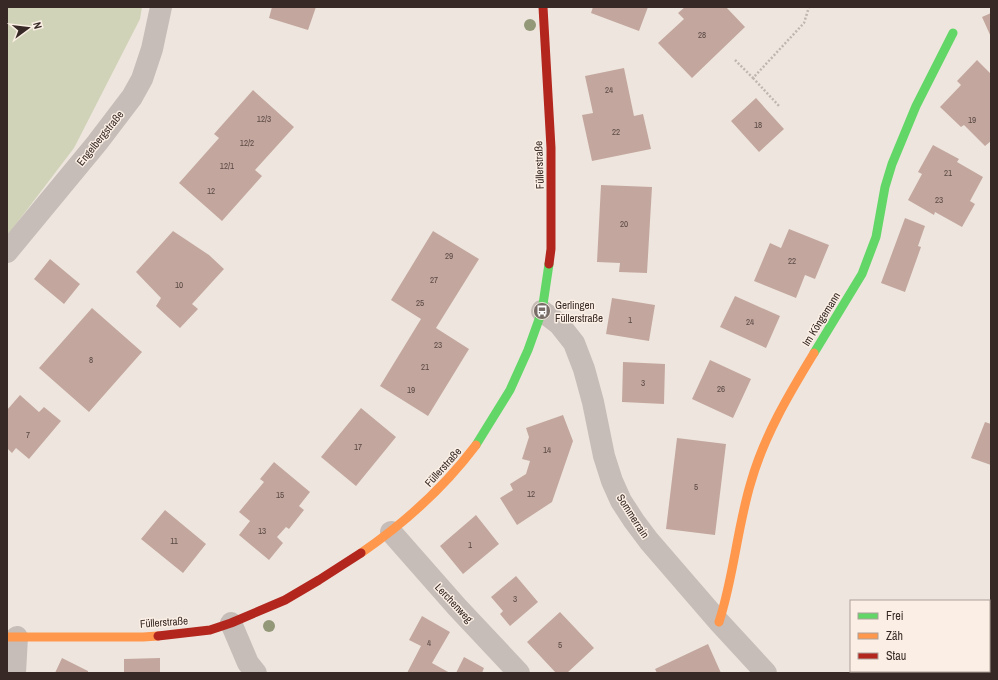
<svg xmlns="http://www.w3.org/2000/svg" width="998" height="680" viewBox="0 0 998 680" font-family="'Archivo Narrow',sans-serif">
<rect width="100%" height="100%" fill="#eee6de"/>
<!-- green -->
<path fill="#d0d3b7" d="M7,7H142L140,19L74,148L7,236Z"/>
<!-- building -->
<path fill="#c3a79e" d="M272,7H316L308,30L269,18Z
M593,7H648L639,31L591,13Z
M685,7H726L745,27L692,78L658,43L684,19L678,13Z
M991,13V37L982,17Z
M977,60L991,74V141L985,146L964,125L961,127L940,107L961,85L957,81Z
M624,68L634,116L643,114L651,149L592,161L582,115L593,113L585,76Z
M253,90L294,127L255,170L262,176L222,221L179,183L219,138L214,134Z
M756,98L784,129L759,152L731,121Z
M933,145L959,159L957,162L983,177L970,201L975,204L962,227L935,212L934,215L908,200L922,174L918,172Z
M601,185L652,187L647,273L619,272L620,263L597,262Z
M905,218L925,226L918,246L921,247L905,292L881,283Z
M789,229L829,245L815,279L805,275L796,298L754,281L770,243L781,248Z
M173,231L209,255L224,269L192,304L198,309L180,328L156,306L161,298L136,272Z
M433,231L479,259L436,328L469,349L428,416L380,386L421,319L391,300Z
M50,259L80,284L64,304L34,279Z
M735,296L780,316L766,348L720,327Z
M612,298L655,305L649,341L606,334Z
M92,308L142,352L89,412L39,368Z
M710,360L751,379L733,418L692,399Z
M623,362L665,364L664,404L622,402Z
M20,395L39,412L44,407L61,421L29,459L16,448L12,453L7,448V410Z
M361,408L396,437L356,486L321,457Z
M563,415L573,441L552,502L517,525L500,498L513,490L510,484L526,474L530,461L522,459L529,437L526,428Z
M985,422L991,424V465L971,458Z
M677,438L726,444L715,535L666,529Z
M274,462L310,492L299,506L304,510L289,529L286,527L277,537L283,543L269,560L239,535L250,521L239,512L264,482L260,479Z
M165,510L206,544L183,573L141,539Z
M476,515L499,544L463,574L440,546Z
M516,576L538,602L510,626L500,614L503,611L491,597Z
M560,612L594,648L567,673H556L527,642Z
M422,616L450,632L432,663L450,673H407L421,646L409,640Z
M708,644L721,673H657L655,669Z
M464,657L484,668L482,673H456Z
M62,658L88,671V673H55Z
M160,658V673H124V659Z"/>
<g fill="none" stroke-linecap="round" stroke-linejoin="round">
<!-- path -->
<path stroke="#bfb6b0" stroke-width="2.5" stroke-dasharray="2 2" stroke-linecap="butt" d="M735,60L753,78L804,23L809,7
M753,78L780,107"/>
<!-- street -->
<path stroke="#c6bdb8" stroke-width="22" d="M7,252L97,143L132,97L142,79L152,49L161,7
M542,311L559,324L574,343L584,369L593,402L604,456L612,481L621,501L634,521L649,541L719,622L766,673
M391,532L457,607L519,673
M231,623L248,663L256,673
M15,673L17,637"/>
<!-- fast -->
<path stroke="#63d668" stroke-width="9" d="M814,353L862,274L876,237L885,187L892,164L916,106L953,33
M476,445L510,390L528,350L542,311L549,264"/>
<!-- slow -->
<path stroke="#ff974d" stroke-width="9" d="M361,553C406,522 443,489 476,445
M719,622C734,576 737,528 751,482C764,436 789,394 814,353
M7,637H143L158,636"/>
<!-- jam -->
<path stroke="#b3261e" stroke-width="9" d="M543,7L551,148V249L549,264
M158,636L210,630L231,623L285,600L319,580L361,553"/>
</g>
<!-- trees -->
<g fill="#939879">
<circle cx="530" cy="25" r="6"/>
<circle cx="269" cy="626" r="6"/>
</g>
<!-- icons -->
<defs>
<g id="bus-disc" transform="scale(0.9)"><circle r="9.5" fill="#776c66" stroke="#fbefe5"/><path d="M-5-6H5V4H4V6H2V4H-2V6H-4V4H-5ZM-3.5-4V0h7V-4ZM-3.5 1.2v1.5H-2V1.2ZM2 1.2v1.5H3.5V1.2Z" fill="#fff"/></g>
</defs>
<g fill-rule="evenodd">
<use href="#bus-disc" x="542" y="311"/>
</g>
<g text-anchor="middle" dominant-baseline="central" stroke-width="3" stroke-linejoin="round" paint-order="stroke">
<!-- number labels -->
<g font-size="9" fill="#5a4944">
<text x="702" y="35">28</text>
<text x="609" y="90">24</text>
<text x="264" y="119">12/3</text>
<text x="972" y="120">19</text>
<text x="758" y="125">18</text>
<text x="616" y="132">22</text>
<text x="247" y="143">12/2</text>
<text x="227" y="166">12/1</text>
<text x="948" y="173">21</text>
<text x="211" y="191">12</text>
<text x="939" y="200">23</text>
<text x="624" y="224">20</text>
<text x="449" y="256">29</text>
<text x="792" y="261">22</text>
<text x="434" y="280">27</text>
<text x="179" y="285">10</text>
<text x="420" y="303">25</text>
<text x="630" y="320">1</text>
<text x="750" y="322">24</text>
<text x="438" y="345">23</text>
<text x="91" y="360">8</text>
<text x="425" y="367">21</text>
<text x="643" y="383">3</text>
<text x="721" y="389">26</text>
<text x="411" y="390">19</text>
<text x="28" y="435">7</text>
<text x="358" y="447">17</text>
<text x="547" y="450">14</text>
<text x="696" y="487">5</text>
<text x="531" y="494">12</text>
<text x="280" y="495">15</text>
<text x="262" y="531">13</text>
<text x="174" y="541">11</text>
<text x="470" y="545">1</text>
<text x="515" y="599">3</text>
<text x="429" y="643">4</text>
<text x="560" y="645">5</text>
</g>
<!-- street labels -->
<g font-size="11" fill="#372a26" stroke="#fbefe5">
<text transform="translate(100 138) rotate(-51)">Engelbergstraße</text>
<text transform="translate(539 165) rotate(-92)">Füllerstraße</text>
<text transform="translate(821 319) rotate(-58)">Im Köngemann</text>
<text transform="translate(443 467) rotate(-48)">Füllerstraße</text>
<text transform="translate(633 516) rotate(57)">Sommerrain</text>
<text transform="translate(454 603) rotate(47)">Lerchenweg</text>
<text transform="translate(164 622) rotate(-4)">Füllerstraße</text>
</g>
<!-- poi labels -->
<g font-size="11" fill="#372a26" stroke="#fbefe5" text-anchor="start">
<text x="555" y="305">Gerlingen<tspan x="555" dy="13">Füllerstraße</tspan></text>
</g>
</g>
<!-- border -->
<rect width="998" height="680" fill="none" stroke="#372a26" stroke-width="16"/>
<!-- legend -->
<rect x="850" y="600" width="140" height="72" fill="#fbefe5" stroke="#ada099"/>
<rect x="858" y="613" width="20" height="6" fill="#63d668" stroke="#ada099"/>
<text x="886" y="620" font-size="12" fill="#372a26">Frei</text>
<rect x="858" y="633" width="20" height="6" fill="#ff974d" stroke="#ada099"/>
<text x="886" y="640" font-size="12" fill="#372a26">Zäh</text>
<rect x="858" y="653" width="20" height="6" fill="#b3261e" stroke="#ada099"/>
<text x="886" y="660" font-size="12" fill="#372a26">Stau</text>
<!-- north arrow -->
<g transform="translate(28 28) rotate(75)" stroke="#fbefe5" stroke-width="3" paint-order="stroke">
<path d="M0-3L7 15L0 10L-7 15Z" fill="#372a26"/>
<text y="-6" font-size="11" font-weight="bold" text-anchor="middle" fill="#372a26">N</text>
</g>
</svg>
